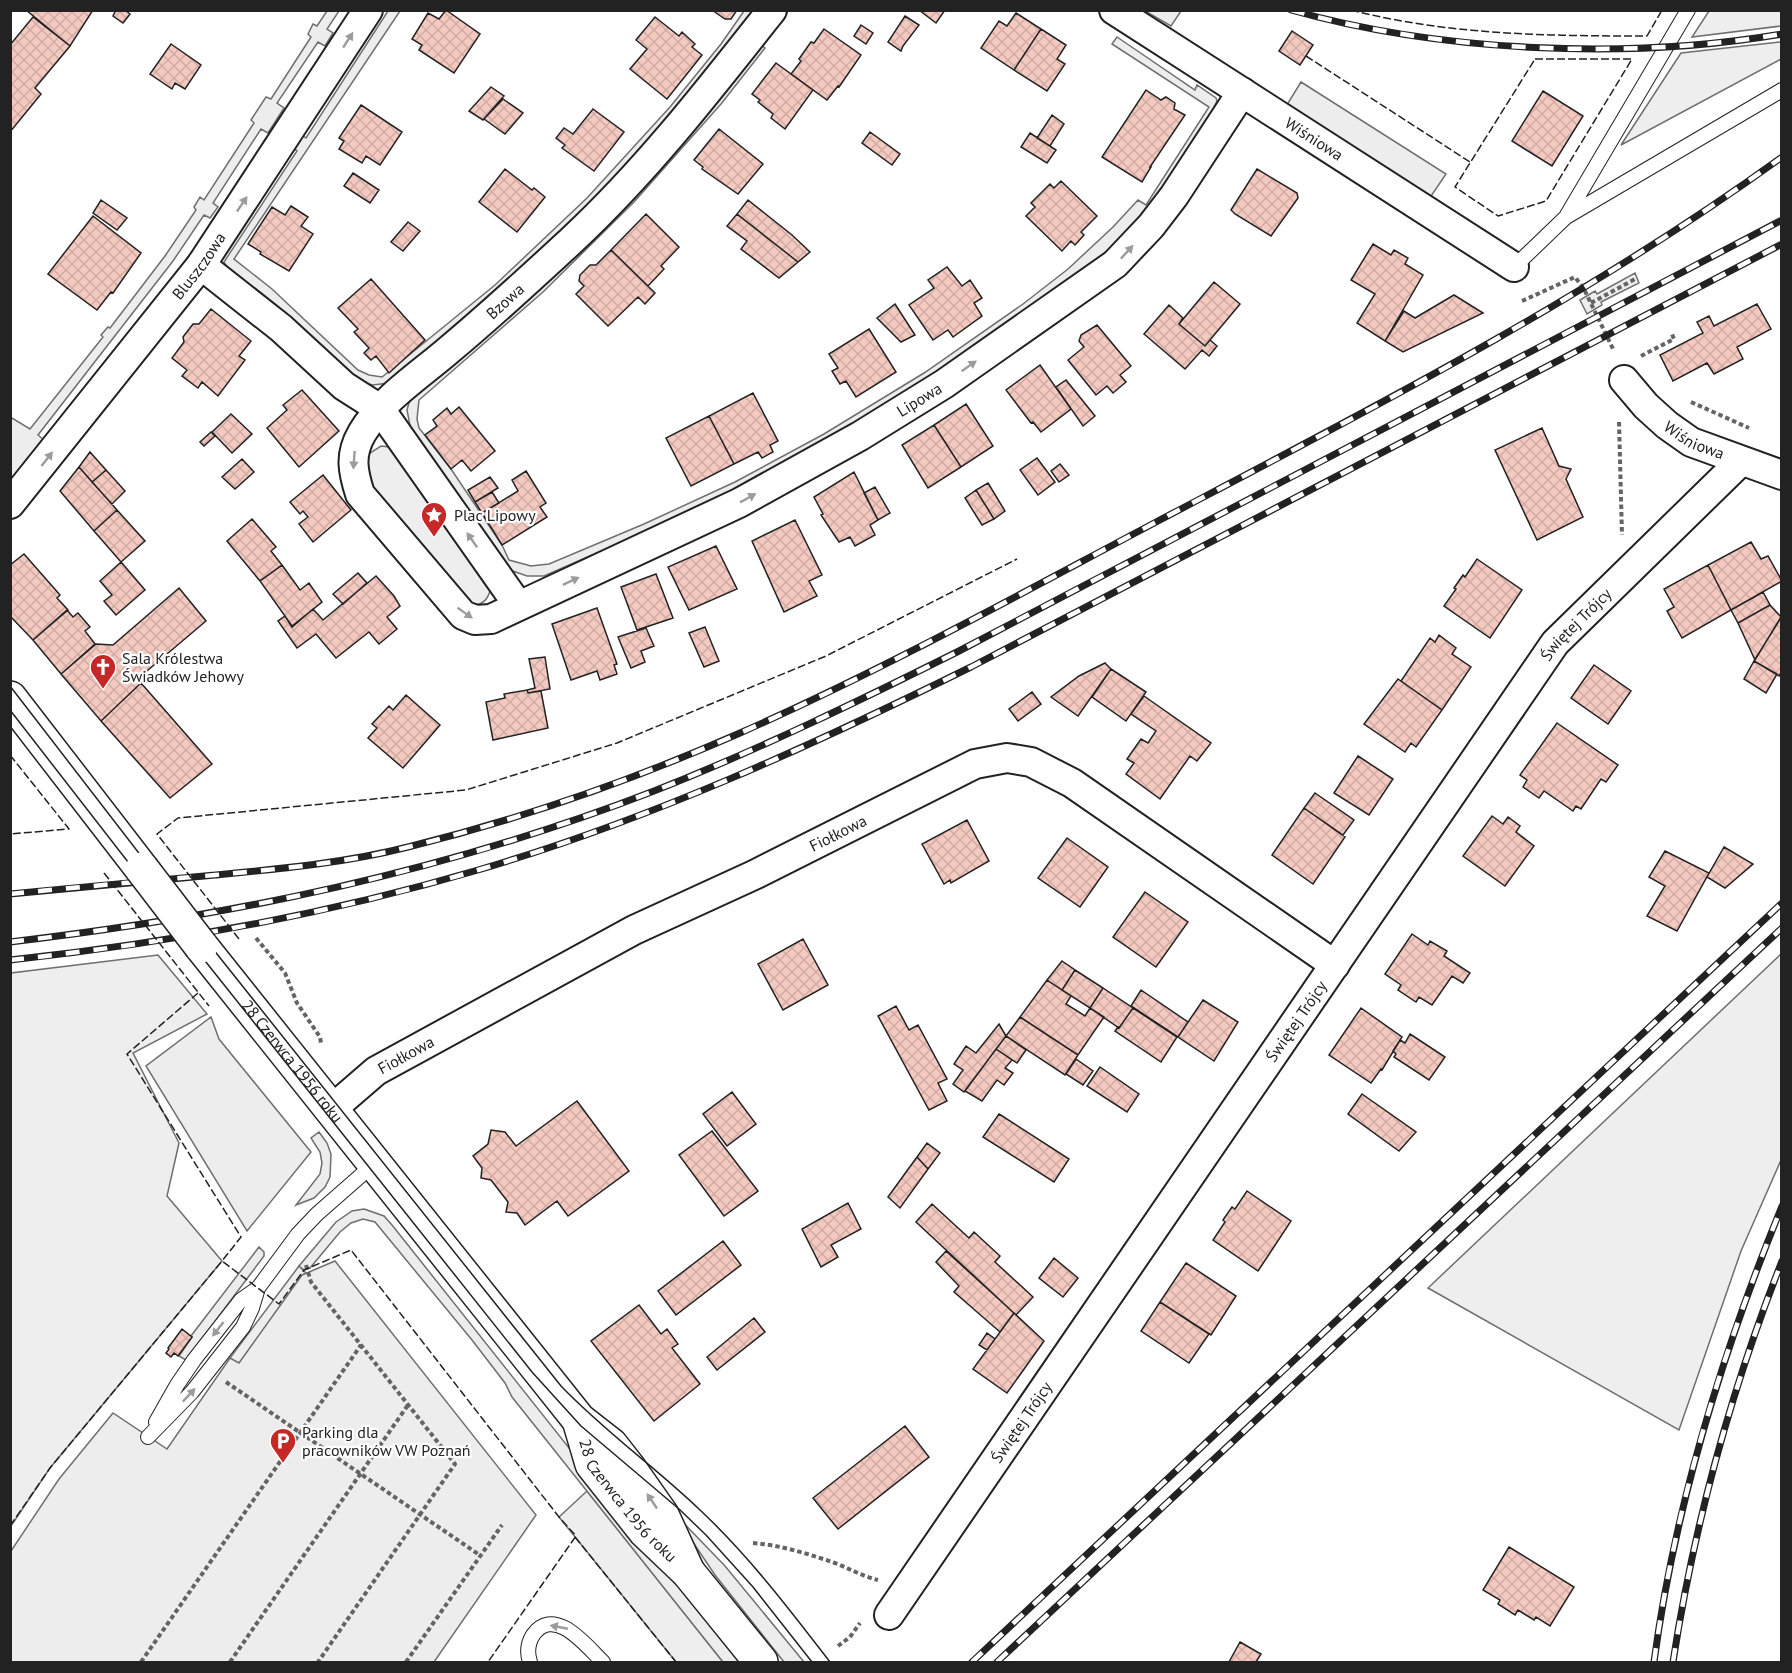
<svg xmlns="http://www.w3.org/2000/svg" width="1792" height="1673" viewBox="0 0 1792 1673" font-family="'PT Sans',sans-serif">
<defs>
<pattern id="building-cross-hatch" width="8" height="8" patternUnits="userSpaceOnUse" patternTransform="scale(1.5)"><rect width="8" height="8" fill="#f3c9c0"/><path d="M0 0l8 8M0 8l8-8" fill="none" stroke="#d0aca5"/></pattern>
</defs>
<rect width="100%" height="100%" fill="#fff"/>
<!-- grass -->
<path fill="#eee" stroke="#6f6f6f" stroke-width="1.5" d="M1709,11H1781V26L1692,37Z
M1781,42V59L1621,145L1681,53Z
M381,446L389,447L491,588C488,599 484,604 473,606L373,498L362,470L367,455Z
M1781,954V1160L1741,1251L1679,1430L1428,1288Z
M158,955L207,1014L133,1053L179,1143L167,1196L222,1261L50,1468L11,1526V973Z
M299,1266L306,1273L302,1275L239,1364L230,1358Z
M587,1491L723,1662H676L559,1517Z"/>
<!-- parking -->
<path fill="#ededed" stroke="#6f6f6f" stroke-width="1.5" d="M327,11H339L327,29L333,33L325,46L318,42L277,103L284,108L268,133L261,129L213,203L218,207L210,218L204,215L173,261L38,435L44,440L11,482V420L12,418L30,429L103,337L101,335L108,327L110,328L165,256L196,210L194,207L200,197L204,200L254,123L251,120L266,97L271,99L311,37L308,34L313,24L317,26Z
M388,11H400L234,259L272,289L358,370L369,375L382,377L495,285L587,198L670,107L721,44L744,11H756L711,73L567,232L389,383L373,385L362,383L228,269L224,262L297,151L291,146L300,134L306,138Z
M1145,11L1181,10V11L1171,26Z
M1117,37L1195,90L1197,85L1216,98L1217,101L1202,131L1152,209L1129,233L1071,280L965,357L849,430L727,496L544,576H527L510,570L412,436L407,410L410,399L759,43L765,48L721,104L634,202L543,292L419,400L417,419L419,428L451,469L502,545L509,560L531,566L549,564L644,524L735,482L824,434L924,373L1023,304L1068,269L1113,227L1138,200L1146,205L1209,107L1112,44Z
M1301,82L1446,174L1423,208L1280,116Z
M1635,273L1639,283L1601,302L1602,305L1587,314L1580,300L1595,291L1597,294Z
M211,1017L219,1039L311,1152L247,1231L146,1066Z
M319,1132L327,1143L331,1154L330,1177L325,1187L314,1198L296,1205L320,1174L322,1163L320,1152L311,1138Z
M364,1209L384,1216L392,1225L739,1662H723L512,1397L505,1383L472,1340L375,1222L363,1219L351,1223L340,1232L310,1268L304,1270L299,1266L336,1222L352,1211Z
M259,1247L264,1252V1256L186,1360L179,1356L192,1337L191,1336Z
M335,1261L536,1515L434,1662H11V1551L59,1479L113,1413L167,1449L230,1358L239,1363L302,1275Z
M672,1511L725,1566L804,1662H784L715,1575Z"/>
<!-- building -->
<path fill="url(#building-cross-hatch)" stroke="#222" stroke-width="1.5" d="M26,10H93L70,46Z
M116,10H125L130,14L123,23L113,16Z
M446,10L480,34L454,73L419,50L422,45L412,39L428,13L439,19Z
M712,10H737L731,19H725Z
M919,10H945L936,23Z
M1016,13L1041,29L1014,70L981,48L999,21L1007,26Z
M905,16L919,25L903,46L901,51L888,42Z
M33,17L70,46L35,88L41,94L10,132V45Z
M655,17L679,36L682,32L695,44L692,47L702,55L667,99L630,69L647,49L636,40Z
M861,25L873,33L866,44L854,36Z
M824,29L861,55L839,87L838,86L827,100L791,74L801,61L799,59L811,42L814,43Z
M1041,29L1066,45L1057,59L1065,64L1047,91L1014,70Z
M1292,31L1313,45L1300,65L1279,51Z
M171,44L201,65L185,89L175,83L172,89L150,74Z
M776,63L813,90L785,129L771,118L773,114L758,102L760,100L752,94Z
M491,87L504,96L483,120L469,111Z
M1146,90L1161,100L1166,97L1175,103L1174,109L1185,115L1150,167H1151L1142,182L1102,157Z
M1543,91L1583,116L1552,166L1512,141Z
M503,99L523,113L505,134L484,119Z
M361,105L402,132L380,165L366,156L362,163L339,149L344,141L339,138Z
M593,109L624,132L594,171L562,148L565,145L556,138L564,128L573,134Z
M1052,115L1064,124L1050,146L1037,138Z
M719,129L763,164L738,194L702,169L703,167L694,160Z
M870,132L900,154L892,165L862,143Z
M1030,133L1056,150L1047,163L1021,147Z
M505,169L532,190L534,188L545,197L517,232L479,202Z
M1257,169L1297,193L1298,198L1271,236L1235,214L1231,210Z
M353,173L379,190L370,203L344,186Z
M1061,181L1097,216L1081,232L1084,235L1075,245L1071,241L1062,251L1026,216L1035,207L1031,203L1050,184L1054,188Z
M101,200L127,218L117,230L93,213Z
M748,200L792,235L810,252L798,262L737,214Z
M291,206L308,217L301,226L313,234L289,271L260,254L261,252L248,244L272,207L285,215Z
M646,214L679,247L661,266L664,269L648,286L611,250Z
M737,214L798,262L779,278L741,249L747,241L727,226Z
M93,216L141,253L113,293L111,292L97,310L48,274Z
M408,222L420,231L403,251L391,242Z
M1373,244L1391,255L1394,250L1408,258L1405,264L1423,275L1385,341L1357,323L1375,294L1351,280Z
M611,250L655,293L645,304L638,297L608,326L576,294L584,286L579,281L580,275L590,265H596Z
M947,267L962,286L970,280L982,298L974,303L982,316L953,337L948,330L933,340L909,305L934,288L928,280Z
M371,279L425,340L389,373L376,356L371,360L364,353L369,348L354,332L358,329L338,308Z
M1214,282L1240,304L1205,346L1179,324Z
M1454,295L1483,313L1403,352L1385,341L1404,311L1415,318Z
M895,304L915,335L901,342L877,318Z
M1757,304L1771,329L1737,347L1743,359L1714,374L1707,363L1673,381L1660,355L1703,333L1697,322L1709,316L1714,326Z
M1169,305L1183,318L1179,324L1205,346L1210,340L1217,346L1209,356L1202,350L1185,369L1144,334Z
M211,309L251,341L239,356L245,360L218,396L202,382L198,388L182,376L187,370L172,358L184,342L183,337L193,324H199Z
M1097,325L1131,366L1120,375L1126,382L1113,393L1107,386L1096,395L1068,360L1084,347L1079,341L1081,335Z
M869,329L896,372L856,397L846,381L840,384L832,371L838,368L829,354Z
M1040,365L1071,409L1041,432L1033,422L1031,423L1006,390Z
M1066,380L1095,416L1083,426L1056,387Z
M302,390L339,431L299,467L267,428L287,410L283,405Z
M753,393L778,441L770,445L773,452L762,458L758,452L734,464L709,416Z
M966,404L993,446L961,467L934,425Z
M459,407L495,451L471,471L462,460L451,469L425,435L437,426L433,420L447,408L451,414Z
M231,414L252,434L232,453L212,432Z
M709,416L734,464L691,486L666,438Z
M934,425L961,467L928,488L902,445Z
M1542,428L1559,466L1571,469L1566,479L1583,517L1537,540L1495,450Z
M211,432L215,436L204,446L200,442Z
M90,452L106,470L92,482L79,467Z
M1037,458L1055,482L1038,495L1020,470Z
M242,459L254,472L235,489L222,477Z
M1060,464L1069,475L1059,482L1051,471Z
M79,467L117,510L94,531L60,491Z
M106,470L125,491L112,504L92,482Z
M526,471L546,503L540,507L547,517L502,545L482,513L518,491L512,480Z
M854,472L878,520L870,525L875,535L855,546L850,537L839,542L821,515L823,514L814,497Z
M323,475L351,510L313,542L299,524L308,517L303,511L300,514L290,502Z
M490,477L498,488L475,502L468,490Z
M988,483L1005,511L994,519L976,490Z
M875,487L890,513L878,520L864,493Z
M976,490L994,519L982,525L965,498Z
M492,492L499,503L482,513L475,502Z
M117,510L145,541L121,562L94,531Z
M252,519L276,547L271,551L282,565L260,581L227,541Z
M795,520L822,575L809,581L817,596L784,612L752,541Z
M1751,542L1761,559L1768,556L1782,581L1731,610L1708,565Z
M716,546L737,589L689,610L668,567Z
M24,554L60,595L57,598L68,610L33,640L10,616V565Z
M1477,559L1522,590L1490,638L1444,606L1456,589L1454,588L1463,575L1465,577Z
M121,562L145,590L116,615L104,601L112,595L100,581Z
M282,565L300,590L309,583L322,602L292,626L260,581Z
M1708,565L1731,610L1682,638L1667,611L1674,607L1664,589Z
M358,573L367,583L343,604L333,594Z
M656,574L673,618L637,630L621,587Z
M376,576L394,596L400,606L387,617L397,629L379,644L369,632L336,658L316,634L297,648L278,621L285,616L292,627L313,609L323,620Z
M179,588L206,621L141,676V683L101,721L61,674L96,644L113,645Z
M1763,592L1770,605L1738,623L1731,610Z
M1770,605L1781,617L1755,660L1738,623Z
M597,608L617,664L614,665L617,674L600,680L597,671L571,680L552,624Z
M67,610L73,617L78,613L90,627L85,631L95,644L61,674L33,640Z
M1782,616V671L1779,676L1754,661Z
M705,627L719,661L704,667L689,633Z
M646,628L654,646L641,651L645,662L631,668L618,637Z
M1439,635L1456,648L1452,654L1471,667L1442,710L1401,681L1430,638L1435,642Z
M545,657L550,689L528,693L527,690L535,688L529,659Z
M1754,661L1777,674L1766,693L1744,679Z
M1105,663L1111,669L1078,716L1051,697L1079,676Z
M1594,665L1631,691L1608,724L1571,698Z
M1111,669L1146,692L1126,721L1092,697Z
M1398,679L1442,710L1416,747L1411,743L1405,752L1364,724Z
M141,683L212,764L170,798L101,721Z
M527,690L528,693L541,691L548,728L493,740L486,702L505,698L504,694Z
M1032,692L1041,704L1018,721L1009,709Z
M406,695L440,725L403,768L368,738L377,728L372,724L389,706L393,710Z
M1144,696L1211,743L1197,761L1190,756L1160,799L1126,774L1134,763L1127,759L1141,739L1148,743L1156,731L1131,714Z
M1557,723L1618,765L1606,782L1601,779L1581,809L1576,806L1573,811L1544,791L1539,798L1523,787L1527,780L1520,775Z
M1358,756L1393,779L1369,815L1334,793Z
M1315,793L1354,820L1343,835L1304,808Z
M1304,808L1345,837L1313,884L1272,855Z
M1492,816L1503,824L1508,817L1520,826L1516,832L1534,846L1505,886L1463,856Z
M967,820L989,861L951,883L950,880L944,884L922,844Z
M1067,838L1108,867L1080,907L1038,878Z
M1724,847L1753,864L1725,888L1707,877Z
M1665,851L1709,873L1677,931L1647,916L1665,886L1649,877Z
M1145,892L1188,922L1156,967L1113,937Z
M1412,934L1428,945L1430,941L1447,951L1444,956L1470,973L1463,983L1452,976L1432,1005L1419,997L1416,1002L1398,990L1401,985L1385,974Z
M803,939L828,985L783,1010L758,964Z
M1062,961L1075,970L1062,990L1047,980Z
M1075,970L1103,988L1090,1008L1062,990Z
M1047,980L1071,996L1066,1004L1085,1016L1090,1008L1104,1017L1078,1055L1020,1017Z
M1103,988L1133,1008L1119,1028L1090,1008Z
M1141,990L1188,1022L1178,1037L1131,1006Z
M1203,1000L1238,1022L1214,1061L1178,1037Z
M896,1006L909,1030L918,1025L947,1079L938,1083L947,1101L929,1110L878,1016Z
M1133,1008L1177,1037L1161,1062L1115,1031L1118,1027L1119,1028Z
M1361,1008L1402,1037L1382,1070L1381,1069L1371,1083L1329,1055Z
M1020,1017L1078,1055L1065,1075L1006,1036Z
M999,1024L1006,1036L964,1092L953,1084L963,1070L954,1064L966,1046L976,1053Z
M1410,1034L1445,1057L1429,1080L1394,1057L1396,1054L1393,1051L1400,1040L1405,1043Z
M1006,1036L1026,1050L1017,1063L996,1049Z
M996,1049L1012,1060L1005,1068L1013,1073L1004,1085L997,1080L982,1101L965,1091Z
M1076,1059L1093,1071L1083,1085L1066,1074Z
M1100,1067L1139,1094L1127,1112L1087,1086Z
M732,1092L756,1124L727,1146L703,1114Z
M1362,1094L1416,1132L1399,1151L1348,1114Z
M577,1101L629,1171L568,1216L557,1201L525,1225L517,1213L506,1212L508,1202L491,1180L481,1178L482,1168L473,1156L488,1144L491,1130L505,1132L516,1146Z
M999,1114L1069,1159L1054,1182L983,1137Z
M712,1131L758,1191L724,1216L679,1155Z
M927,1143L940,1153L928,1169L917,1157Z
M917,1157L928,1169L900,1208L888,1197Z
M1247,1191L1291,1221L1258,1271L1213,1240L1225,1222L1223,1220L1232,1207L1235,1209Z
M848,1203L861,1229L831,1245L838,1257L821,1267L802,1229Z
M932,1204L969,1238L974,1232L1000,1256L995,1262L1033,1297L1016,1315L916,1222Z
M723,1241L741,1265L676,1315L658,1291Z
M946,1251L1014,1313L1000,1332L954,1292L959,1286L936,1262Z
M1054,1258L1078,1278L1063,1297L1039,1278Z
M1186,1263L1236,1296L1211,1335L1160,1302Z
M1160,1302L1209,1334L1189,1363L1141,1331Z
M639,1305L661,1334L667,1329L678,1344L672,1348L700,1384L654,1421L591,1341Z
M1014,1313L1044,1341L1007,1393L973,1369Z
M754,1318L765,1332L717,1370L707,1357Z
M182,1329L192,1337L178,1356L174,1353L171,1357L166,1353L169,1349L168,1348Z
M987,1333L995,1339L987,1350L979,1345Z
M905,1426L929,1457L838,1529L813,1498Z
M1509,1547L1574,1587L1550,1626L1536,1617L1534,1620L1518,1610L1515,1615L1498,1604L1500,1600L1483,1590Z
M1240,1642L1261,1654L1256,1662H1229Z"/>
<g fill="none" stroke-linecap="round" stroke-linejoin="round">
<!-- service casing -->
<g stroke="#222" stroke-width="16">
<path id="service" d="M1567,215L1688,10
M1514,267L1566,217L1782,90
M156,1422L177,1385L194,1360L241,1300L258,1288
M148,1437L192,1392L243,1327L252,1308L258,1288L298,1234L317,1214L374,1164
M530,1662C527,1653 528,1643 533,1635C555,1604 588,1648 603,1662"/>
</g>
<!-- minor casing -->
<g stroke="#222" stroke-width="32">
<g id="minor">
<path id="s1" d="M772,10C709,90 646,171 572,240C532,277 492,314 450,349C420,375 382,399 362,433C349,455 353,472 360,494L463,615L475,620L491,619L739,503L860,436L944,384L1115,264L1151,226L1174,196L1242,92"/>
<path id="s2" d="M1114,10L1514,267"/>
<path d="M201,265L281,328L344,386L380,409L518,605"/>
<path id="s3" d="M1624,380L1646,406L1667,425L1691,442L1782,475"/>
<path id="s4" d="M10,504L201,265L368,10"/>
<path id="s5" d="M332,1109L376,1071L634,930L754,875L975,764L1007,758L1031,762L1072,783L1335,965"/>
<path id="s6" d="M889,1615L1555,643L1741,461"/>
</g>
</g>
<!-- tertiary casing -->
<g stroke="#222" stroke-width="36">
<g id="tertiary">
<path d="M10,698L142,869"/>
<path id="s7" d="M201,946L579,1420L611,1445L629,1468L662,1515L688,1572"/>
<path id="s8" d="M579,1420L592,1464L645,1531L688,1572L761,1662"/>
</g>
</g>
<!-- path -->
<path stroke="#646464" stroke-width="4" stroke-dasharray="4.5 3" stroke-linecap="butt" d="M1522,301L1575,277L1584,289L1614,351
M1591,303L1637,278
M1641,356L1674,339L1671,332
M1691,402L1749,428
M1619,422L1622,535
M256,938L285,973L297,1003L320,1037L321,1043
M306,1265L311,1282L455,1464L318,1662
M226,1382L481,1556
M753,1543C780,1545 809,1554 835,1563C850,1569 862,1576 878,1580
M838,1646L850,1637L860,1623
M141,1662L361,1345
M230,1662L408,1405
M406,1662L502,1525"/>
<!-- service -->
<use href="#service" stroke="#fff" stroke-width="14"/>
<!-- minor -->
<use href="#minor" stroke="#fff" stroke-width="28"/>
<!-- tertiary -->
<use href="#tertiary" stroke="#fff" stroke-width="33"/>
<!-- tram -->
<path stroke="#222" stroke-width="1.5" d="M10,686L209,944L561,1386C604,1431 655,1467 700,1510C749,1556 790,1610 830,1662
M10,710L194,947L532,1372L581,1426L679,1509L706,1535L753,1587L812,1662"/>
<!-- rail casing -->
<g stroke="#222" stroke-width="7">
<path id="rail" d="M1291,10C1440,52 1628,60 1782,34
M10,894C79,887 147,881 215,875C279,869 345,863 408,847C521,819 633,780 740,733C883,670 1020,594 1158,521C1371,409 1586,299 1782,157
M10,942C232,916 445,872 654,791C758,750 859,701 959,651L1782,220
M10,960C169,943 325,915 478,870C649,820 811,746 971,667L1782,244
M972,1662L1782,903
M997,1662L1782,928
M1654,1662C1675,1504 1722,1353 1782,1206
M1673,1662C1694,1525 1731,1390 1782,1261"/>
</g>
<!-- rail -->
<use href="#rail" stroke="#fff" stroke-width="4.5" stroke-dasharray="14" stroke-linecap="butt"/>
<!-- tertiary-bridge casing -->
<g stroke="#222" stroke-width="36" stroke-linecap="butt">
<path id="tertiary-bridge" d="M142,869L201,946"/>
</g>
<!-- tertiary-bridge -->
<use href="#tertiary-bridge" stroke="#fff" stroke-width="33"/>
<!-- fence -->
<path stroke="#222" stroke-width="1.5" stroke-dasharray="8 3" stroke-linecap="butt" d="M1351,10C1448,35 1548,36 1647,36L1662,10
M1306,56L1470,162
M1535,59H1632L1546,201L1498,216L1455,187Z
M10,755L69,829L10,834
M104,873L209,1006
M239,939L157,834L178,818L466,790L617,743L826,656L1017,559
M198,993L127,1054L241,1237L222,1261
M10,1526L50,1468L222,1261L279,1304L304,1270L351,1250L559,1517L576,1536L488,1662
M575,1537L676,1662"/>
</g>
<!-- one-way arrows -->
<defs><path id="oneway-solid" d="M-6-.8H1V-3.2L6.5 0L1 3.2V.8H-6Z" transform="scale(1.5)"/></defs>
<g fill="#9c9c9c">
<use href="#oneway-solid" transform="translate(348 40) rotate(-57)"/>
<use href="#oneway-solid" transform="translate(242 204) rotate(-56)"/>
<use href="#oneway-solid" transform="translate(1127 252) rotate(-47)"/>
<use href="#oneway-solid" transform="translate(969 366) rotate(-35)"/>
<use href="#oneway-solid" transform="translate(47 459) rotate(-52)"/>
<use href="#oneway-solid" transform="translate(354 460) rotate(94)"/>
<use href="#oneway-solid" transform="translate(748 498) rotate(-29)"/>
<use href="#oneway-solid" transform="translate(472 540) rotate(-125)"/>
<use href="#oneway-solid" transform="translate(571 581) rotate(-25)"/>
<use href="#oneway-solid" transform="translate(465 613) rotate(35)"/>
<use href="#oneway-solid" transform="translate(218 1329) rotate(128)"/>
<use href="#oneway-solid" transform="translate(189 1395) rotate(-47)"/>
<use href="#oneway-solid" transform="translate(652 1501) rotate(-124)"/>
<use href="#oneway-solid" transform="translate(559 1627) rotate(-169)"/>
</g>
<!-- icons -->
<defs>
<g id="sight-pin" transform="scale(1.35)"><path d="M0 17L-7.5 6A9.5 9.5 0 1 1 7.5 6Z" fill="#c62828" stroke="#fff"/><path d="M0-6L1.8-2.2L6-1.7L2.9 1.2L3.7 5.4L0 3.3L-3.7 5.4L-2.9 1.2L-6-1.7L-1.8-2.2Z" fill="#fff"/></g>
<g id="church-pin" transform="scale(1.35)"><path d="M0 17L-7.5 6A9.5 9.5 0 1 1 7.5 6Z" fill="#c62828" stroke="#fff"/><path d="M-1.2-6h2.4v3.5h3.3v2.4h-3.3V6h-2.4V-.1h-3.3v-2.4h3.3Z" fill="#fff"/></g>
<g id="parking-pin" transform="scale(1.35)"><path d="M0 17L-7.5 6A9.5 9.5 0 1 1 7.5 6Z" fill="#c62828" stroke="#fff"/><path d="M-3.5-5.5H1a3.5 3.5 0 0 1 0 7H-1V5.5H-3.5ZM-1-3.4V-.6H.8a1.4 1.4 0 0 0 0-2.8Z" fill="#fff"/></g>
</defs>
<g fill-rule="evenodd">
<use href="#sight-pin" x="434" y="515"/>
<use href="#church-pin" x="103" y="667"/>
<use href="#parking-pin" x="283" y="1441"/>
</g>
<g text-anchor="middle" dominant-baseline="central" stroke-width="4.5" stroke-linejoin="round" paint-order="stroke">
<!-- street labels -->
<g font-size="16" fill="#222" stroke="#fff">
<text stroke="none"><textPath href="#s2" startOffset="238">Wiśniowa</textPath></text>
<text stroke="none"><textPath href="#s4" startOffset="304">Bluszczowa</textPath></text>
<text transform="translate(505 301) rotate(-42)">Bzowa</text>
<text stroke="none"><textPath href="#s1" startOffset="1324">Lipowa</textPath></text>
<text stroke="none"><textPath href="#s3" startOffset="94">Wiśniowa</textPath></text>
<text stroke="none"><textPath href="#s6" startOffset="1206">Świętej Trójcy</textPath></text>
<text stroke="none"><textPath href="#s5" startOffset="578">Fiołkowa</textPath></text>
<text stroke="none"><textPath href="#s6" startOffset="720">Świętej Trójcy</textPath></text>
<text stroke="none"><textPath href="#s5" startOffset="92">Fiołkowa</textPath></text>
<text stroke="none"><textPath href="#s7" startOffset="147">28 Czerwca 1956 roku</textPath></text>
<text stroke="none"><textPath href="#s6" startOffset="234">Świętej Trójcy</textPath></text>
<text stroke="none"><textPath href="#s8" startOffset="96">28 Czerwca 1956 roku</textPath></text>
</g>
<!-- poi labels -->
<g font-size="16" fill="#222" stroke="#fff" text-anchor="start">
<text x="454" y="515">Plac Lipowy</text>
<text x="122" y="658">Sala Królestwa<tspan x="122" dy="18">Świadków Jehowy</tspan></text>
<text x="302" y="1432">Parking dla<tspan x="302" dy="18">pracowników VW Poznań</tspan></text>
</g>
</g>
<!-- border -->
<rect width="1792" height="1673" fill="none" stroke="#222222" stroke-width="24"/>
</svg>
